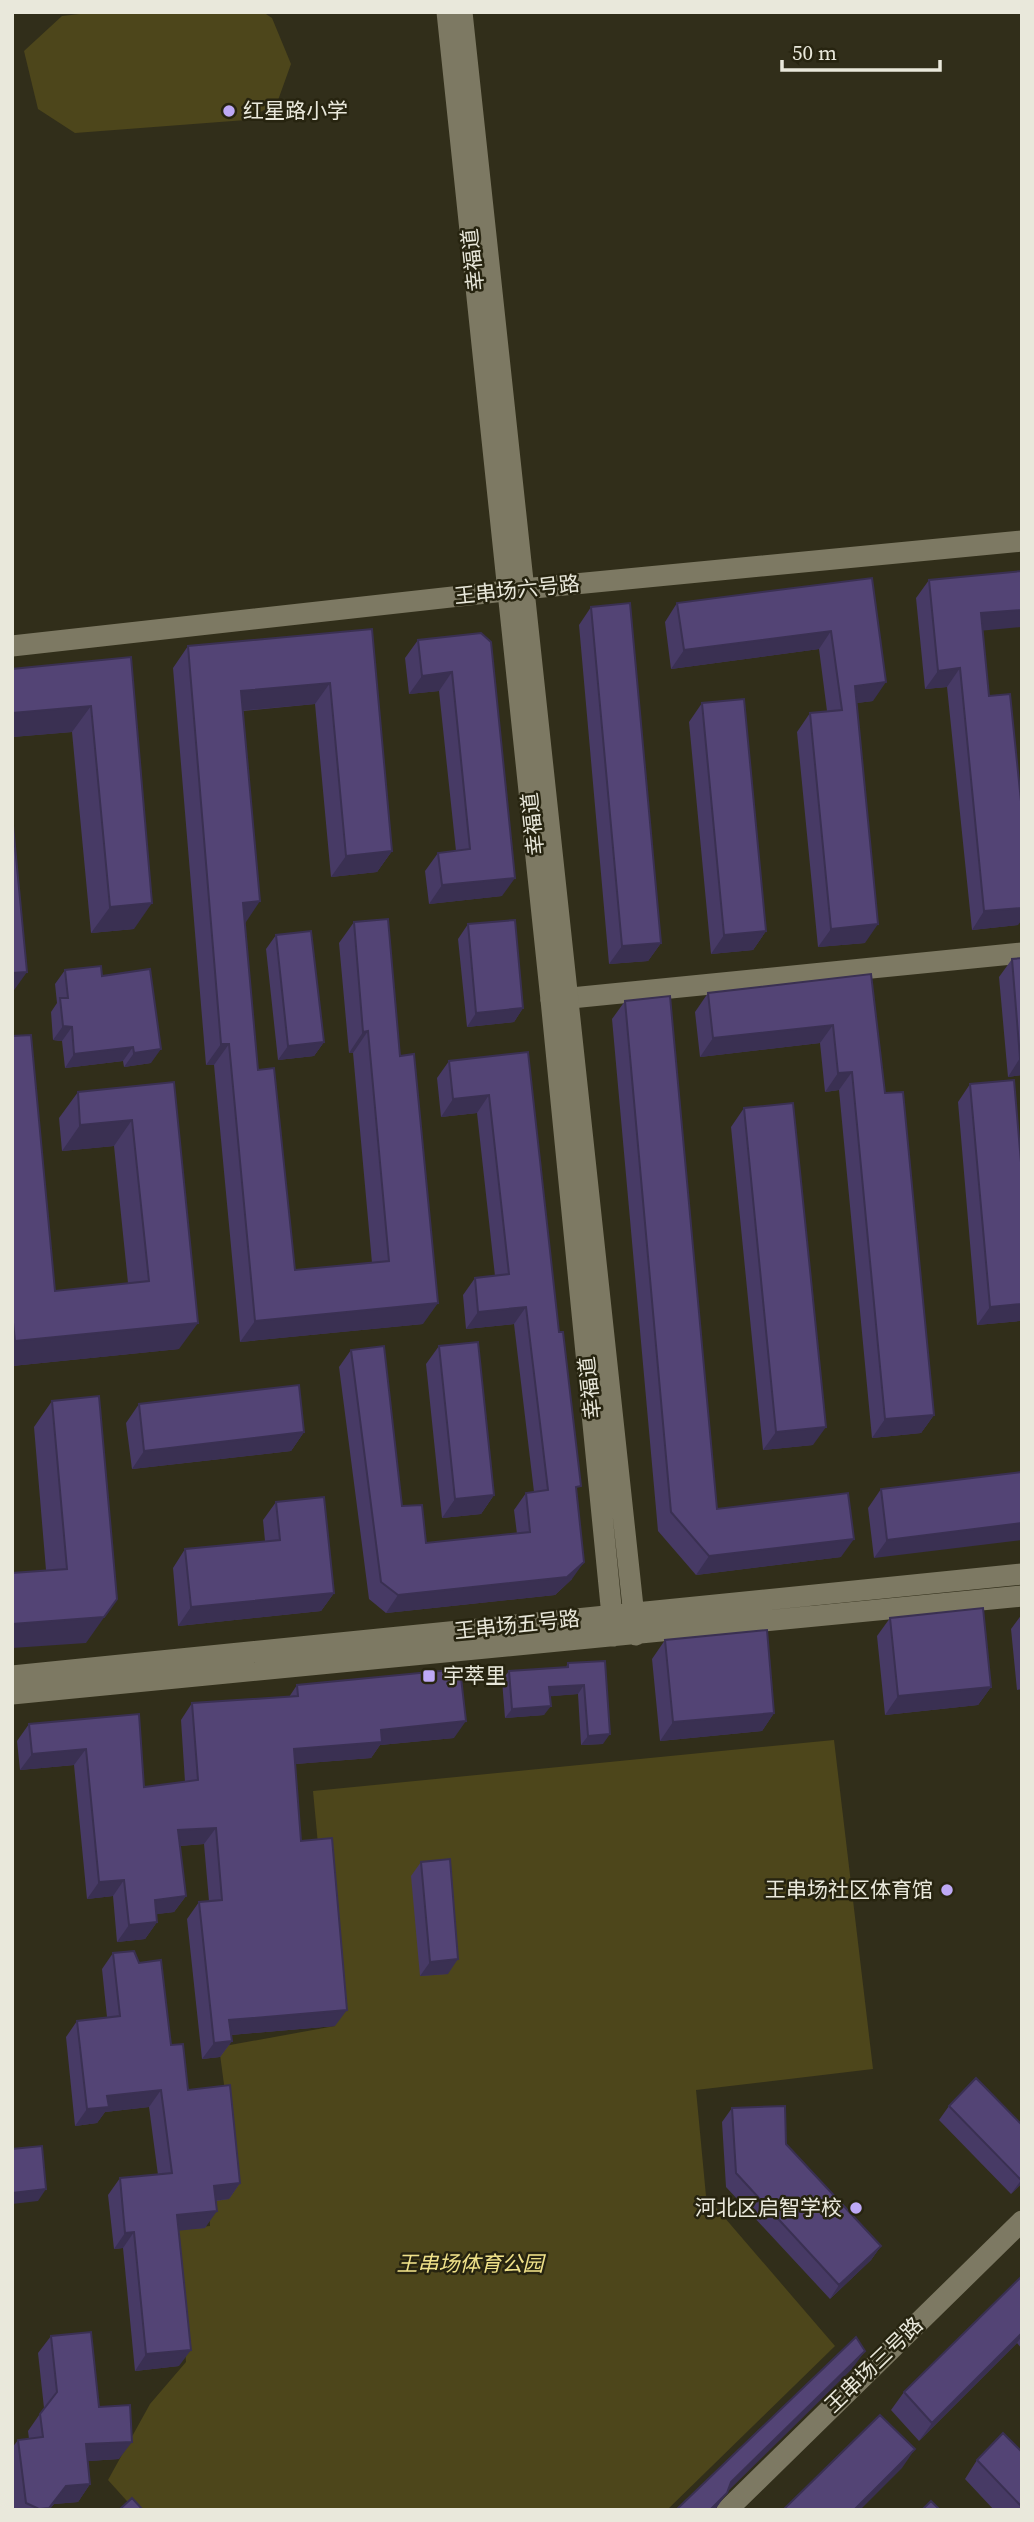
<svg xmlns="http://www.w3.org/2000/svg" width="1034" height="2522" font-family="'Source Serif 4','Noto Sans SC',serif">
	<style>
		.green { fill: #4d461b }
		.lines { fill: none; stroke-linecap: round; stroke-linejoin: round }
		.street { stroke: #7d7963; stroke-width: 21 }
		.secondary { stroke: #7d7963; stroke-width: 21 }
		.wall { fill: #473a65 }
		.shaded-wall { fill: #3a3052 }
		.building { fill: #534475; stroke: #3a3052; stroke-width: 2 }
		.poi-dot { fill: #bea9f5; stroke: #272410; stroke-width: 2.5 }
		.labels { text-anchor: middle; stroke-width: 5; stroke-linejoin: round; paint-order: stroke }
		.poi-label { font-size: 21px; fill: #e9e8db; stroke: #272410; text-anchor: start }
		.street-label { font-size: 21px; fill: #e9e8db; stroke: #272410 }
		.park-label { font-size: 21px; font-style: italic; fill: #f0e28a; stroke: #272410 }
	</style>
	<rect width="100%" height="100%" fill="#312e1a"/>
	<path class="green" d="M97 12H263L272 18 291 64 277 103 246 120 75 133 38 109 24 51 62 16Z
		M834 1740 873 2069 696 2090 706 2196 835 2346 667 2510H135L108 2480 150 2404 186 2362 178 2229 210 2226 209 2202 237 2182 219 2047 335 2026 313 1791Z"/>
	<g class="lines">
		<path class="street" d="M12 646 523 589 1022 541
			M551 1000 1022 953"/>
		<path class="secondary" d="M447 12 551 1000 614 1636
			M462 12 636 1635
			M12 1676 1022 1574
			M12 1694 1022 1596
			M727 2510 1022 2221"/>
	</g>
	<path class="wall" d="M872 578 873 701 856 703 865 943 818 947 797 732 810 713 827 711 819 649 671 669 665 622 677 603Z
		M929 580 982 631 989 696 1018 925 972 930 947 687 925 689 916 598Z
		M591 607 661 943 648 961 609 964 579 625Z
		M372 629 392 851 377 872 331 877 315 704 243 711 246 922 245 923 258 1070 295 1270 372 1263 353 1053H349L339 943 354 922 423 1324 240 1342 214 1065H206L173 668 188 646Z
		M481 633 502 896 429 904 425 871 438 853 456 851 439 691 409 694 405 658 418 640Z
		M131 657 134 929 91 933 72 732 12 737V669Z
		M702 703 766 931 753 950 711 954 689 722Z
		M468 924 523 1008 514 1022 467 1027 458 939Z
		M276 935 324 1042 314 1056 278 1060 266 949Z
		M1022 958V1075L1008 1077 999 977 1012 959Z
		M65 970 102 976 151 1063 124 1067 123 1061 65 1068 62 1041 53 1040 51 1012 57 1003 55 984Z
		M871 974 885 1093 934 1415 921 1433 872 1438 839 1090 825 1092 820 1043 700 1057 695 1012 708 993Z
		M625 1001 717 1509 841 1557 696 1575 658 1531 612 1019Z
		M12 1036 55 1291 128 1283 114 1146 62 1151 59 1118 78 1092 174 1082 179 1349 12 1366Z
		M528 1052 577 1493 572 1579 555 1595 386 1613 369 1599 339 1367 351 1350 402 1506 426 1543 517 1534 514 1510 526 1493 534 1492 514 1324 466 1329 463 1295 475 1278 495 1276 477 1113 441 1117 437 1078 449 1061Z
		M970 1084 1022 1174V1319L1020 1321 977 1325 958 1102Z
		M744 1108 813 1445 763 1450 731 1127Z
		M439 1346 494 1495 481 1514 442 1518 426 1364Z
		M52 1401 86 1643 46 1570 34 1427Z
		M139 1404 304 1432 291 1451 132 1469 126 1423Z
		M1022 1472 874 1558 868 1508 881 1489Z
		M276 1502 334 1593 321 1611 178 1626 173 1568 185 1549 265 1541 263 1520Z
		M1022 1614V1689L1017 1690 1011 1629Z
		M890 1618 991 1687 978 1705 885 1715 877 1636Z
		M665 1640 774 1713 762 1731 660 1741 652 1659Z
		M605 1661 603 1744 581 1745 578 1694 550 1696 544 1715 505 1718 502 1680 509 1671 566 1667 568 1663Z
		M297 1685 454 1738 380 1745 371 1758 295 1764 301 1841 335 2026 231 2035 232 2041 220 2057 202 2059 187 1919 199 1902 209 1901 204 1844 180 1846 186 1896 174 1912 156 1914 157 1922 145 1939 117 1942 113 1896 87 1899 74 1765 20 1770 17 1741 29 1724 139 1714 144 1787 185 1782 181 1720 192 1703 289 1697Z
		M421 1862 448 1974 420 1976 411 1876Z
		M113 1953 171 2045 188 2090 240 2183 229 2199 216 2201 205 2228 179 2230V2366L135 2371 123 2248 114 2249 108 2195 120 2178 158 2175 149 2107 105 2112 97 2123 75 2126 66 2037 77 2021 107 2017 102 1969Z
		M949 2106 1022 2125V2183L1011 2194 939 2120Z
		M732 2108 786 2144 881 2246 871 2260 830 2299 726 2187 722 2122Z
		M1022 2276V2349L1017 2343 919 2441 891 2410 904 2392Z
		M51 2336 99 2407 119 2459 88 2461 90 2484 78 2502 54 2504 49 2510H12V2448L18 2440 29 2439 28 2431 44 2408 38 2353Z
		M1022 2452V2510H994L965 2479 977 2460Z"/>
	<path class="shaded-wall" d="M1022 610V627L968 632 981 613Z
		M831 631 819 649 671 669 684 650Z
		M960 668 947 687 925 689 938 671Z
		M452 672 439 691 409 694 422 676Z
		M886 682 873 701 842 705 855 686Z
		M330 683 315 704 226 712 241 691Z
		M91 706 72 732 12 737V713Z
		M392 851 377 872 331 877 346 856Z
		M515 878 502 896 429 904 442 885Z
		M260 901 246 922 228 924 243 903Z
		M152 903 134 929 91 933 110 907Z
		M1022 908V920L1018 925 972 930 984 911Z
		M878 924 865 943 818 947 831 929Z
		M766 931 753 950 711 954 724 935Z
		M661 943 648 961 609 964 622 946Z
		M27 972 12 993V973Z
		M523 1008 514 1022 467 1027 476 1013Z
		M833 1025 820 1043 700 1057 713 1038Z
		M63 1026 72 1027 62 1041 53 1040Z
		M368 1031 353 1053H349L363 1032Z
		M324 1042 314 1056 278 1060 288 1046Z
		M221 1044H229L214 1065H206Z
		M133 1047 123 1061 65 1068 74 1054Z
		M161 1049 151 1063 124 1067 134 1053Z
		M1020 1058H1022V1075L1008 1077Z
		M852 1072 839 1090 825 1092 838 1073Z
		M489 1095 477 1113 441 1117 453 1099Z
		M132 1120 114 1146 62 1151 80 1125Z
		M438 1303 423 1324 240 1342 255 1321Z
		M1022 1304V1319L1020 1321 977 1325 990 1307Z
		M526 1307 514 1324 466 1329 478 1312Z
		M198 1323 179 1349 12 1366V1345L15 1341Z
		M934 1415 921 1433 872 1438 885 1419Z
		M826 1427 813 1445 763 1450 776 1432Z
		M304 1432 291 1451 132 1469 144 1451Z
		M494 1495 481 1514 442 1518 455 1499Z
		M1022 1523V1540L874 1558 887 1540Z
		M854 1539 841 1557 696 1575 709 1556Z
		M584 1562 572 1579 555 1595 386 1613 398 1595Z
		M334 1593 321 1611 178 1626 191 1607Z
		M117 1599 86 1643 12 1648V1624Z
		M584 1685 578 1694 543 1697 549 1687Z
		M991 1687 978 1705 885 1715 898 1696Z
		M551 1706 544 1715 505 1718 512 1709Z
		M774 1713 762 1731 660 1741 673 1722Z
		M466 1721 454 1738 380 1745 371 1758 283 1765 294 1749 381 1730Z
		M610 1734 603 1744 581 1745 588 1736Z
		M86 1749 74 1765 20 1770 32 1754Z
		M216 1828 204 1844 166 1847 178 1830Z
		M124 1880 113 1896 87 1899 99 1882Z
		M186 1896 174 1912 143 1916 155 1900Z
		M157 1922 145 1939 117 1942 129 1925Z
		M458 1959 448 1974 420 1976 430 1962Z
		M347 2010 335 2026 218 2036 229 2020Z
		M232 2041 220 2057 202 2059 214 2043Z
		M161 2090 149 2107 105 2112 97 2123 75 2126 87 2109 107 2096Z
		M1022 2179V2183L1011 2194Z
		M240 2183 229 2199 203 2202 214 2186Z
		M46 2189 38 2201 12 2204V2193Z
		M217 2211 205 2228 166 2232 177 2215Z
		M134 2232 123 2248 114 2249 125 2233Z
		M881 2246 871 2260 830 2299 839 2285Z
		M1022 2333V2336L1017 2343 919 2441 932 2423Z
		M191 2350 179 2366 135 2371 146 2354Z
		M865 2351 852 2369 718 2501 731 2482Z
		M132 2442 119 2459 74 2462 86 2444Z
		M915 2449 902 2468 860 2510H854Z
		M90 2484 78 2502 54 2504 49 2510H38L66 2486Z
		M727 2493 715 2510H710Z"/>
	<path class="building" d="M1022 571V610L981 613 989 696 1010 694 1022 811V908L984 911 960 668 938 671 929 580Z
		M872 578 886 682 855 686 878 924 831 929 810 713 842 710 831 631 684 650 677 603Z
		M630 603 661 943 622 946 591 607Z
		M372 629 392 851 346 856 330 683 241 691 260 901 243 903 258 1070 274 1068 295 1270 389 1261 368 1031 363 1032 354 922 388 919 400 1056 414 1054 438 1303 255 1321 229 1044H221L188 646Z
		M481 633 491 642 515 878 442 885 438 853 470 849 452 672 422 676 418 640Z
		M131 657 152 903 110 907 91 706 12 713V669Z
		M744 699 766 931 724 935 702 703Z
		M12 815 27 972 12 973Z
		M515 920 523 1008 476 1013 468 924Z
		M311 931 324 1042 288 1046 276 935Z
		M1022 958V1058H1020L1012 959Z
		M101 966 102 976 150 969 161 1049 134 1053 133 1047 74 1054 72 1027 63 1026 60 998H68L65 970Z
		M871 974 885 1093 903 1092 934 1415 885 1419 852 1072 838 1073 833 1025 713 1038 708 993Z
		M670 996 717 1509 848 1493 854 1539 709 1556 671 1512 625 1001Z
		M31 1035 55 1291 149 1281 132 1120 80 1125 78 1092 174 1082 198 1323 15 1341 12 1313V1036Z
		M528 1052 559 1332H563L581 1486 576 1487 584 1562 567 1577 398 1595 381 1582 351 1350 384 1346 402 1506 422 1505 426 1543 530 1532 526 1493 548 1490 526 1307 478 1312 475 1278 509 1274 489 1095 453 1099 449 1061Z
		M1014 1080 1022 1174V1304L990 1307 970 1084Z
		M793 1103 826 1427 776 1432 744 1108Z
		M478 1342 494 1495 455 1499 439 1346Z
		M299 1385 304 1432 144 1451 139 1404Z
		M99 1396 117 1599 104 1617 12 1624V1573L67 1569 52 1401Z
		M1022 1472V1523L887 1540 881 1489Z
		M324 1497 334 1593 191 1607 185 1549 280 1540 276 1502Z
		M983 1608 991 1687 898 1696 890 1618Z
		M767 1630 774 1713 673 1722 665 1640Z
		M605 1661 610 1734 588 1736 584 1685 549 1687 551 1706 512 1709 509 1671 568 1667V1663Z
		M460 1669 466 1721 381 1730 382 1742 294 1749 301 1841 332 1838 347 2010 229 2020 232 2041 214 2043 199 1902 222 1900 216 1828 178 1830 186 1896 155 1900 157 1922 129 1925 124 1880 99 1882 86 1749 32 1754 29 1724 139 1714 144 1787 198 1780 192 1703 298 1696 297 1685Z
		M450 1859 458 1959 430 1962 421 1862Z
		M134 1951 139 1963 161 1960 171 2045 183 2044 188 2090 230 2085 240 2183 214 2186 217 2211 177 2215 191 2350 146 2354 134 2232 125 2233 120 2178 172 2173 161 2090 107 2096 109 2107 87 2109 77 2021 120 2016 113 1953Z
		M976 2078 1022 2125 1021 2180 949 2106Z
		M785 2106 786 2144 881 2246 839 2285 736 2173 732 2108Z
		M42 2146 46 2189 12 2193V2149Z
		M1022 2276V2333L932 2423 904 2392Z
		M91 2332 99 2407 130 2405 132 2442 86 2444 90 2484 66 2486 49 2508 39 2509 26 2503 18 2440 43 2437 40 2414 57 2392 51 2336Z
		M856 2337 865 2351 731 2482 727 2493 710 2510H676Z
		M880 2415 915 2449 854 2510H783Z
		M1003 2433 1022 2452V2507L977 2460Z
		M132 2498 143 2510H119Z
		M931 2501 940 2510H922Z"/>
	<g class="poi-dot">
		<circle cx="229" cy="111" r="7"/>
		<rect x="422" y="1669" width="14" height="14" rx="3.5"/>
		<circle cx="947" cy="1890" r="7"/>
		<circle cx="856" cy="2208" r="7"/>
	</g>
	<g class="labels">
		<g class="poi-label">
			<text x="243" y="118">红星路小学</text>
			<text x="443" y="1683">宇萃里</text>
			<text x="933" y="1897" text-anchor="end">王串场社区体育馆</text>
			<text x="842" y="2215" text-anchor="end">河北区启智学校</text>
		</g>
		<g class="street-label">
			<text transform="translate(473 260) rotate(-96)" y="7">幸福道</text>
			<text transform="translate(517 590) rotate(-6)" y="7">王串场六号路</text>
			<text transform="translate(533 824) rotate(-96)" y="7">幸福道</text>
			<text transform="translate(590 1388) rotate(-96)" y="7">幸福道</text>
			<text transform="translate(517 1625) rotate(-6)" y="7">王串场五号路</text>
			<text transform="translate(874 2365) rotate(-44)" y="7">王串场三号路</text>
		</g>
		<g class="park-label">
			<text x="470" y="2271">王串场体育公园</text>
		</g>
	</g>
	<rect width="1034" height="2522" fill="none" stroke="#e9e8db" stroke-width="28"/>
	<path d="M782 60v10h158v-10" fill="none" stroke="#e9e8db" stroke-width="3.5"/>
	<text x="792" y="60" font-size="21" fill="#e9e8db" stroke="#272410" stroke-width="5" paint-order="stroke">50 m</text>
</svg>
